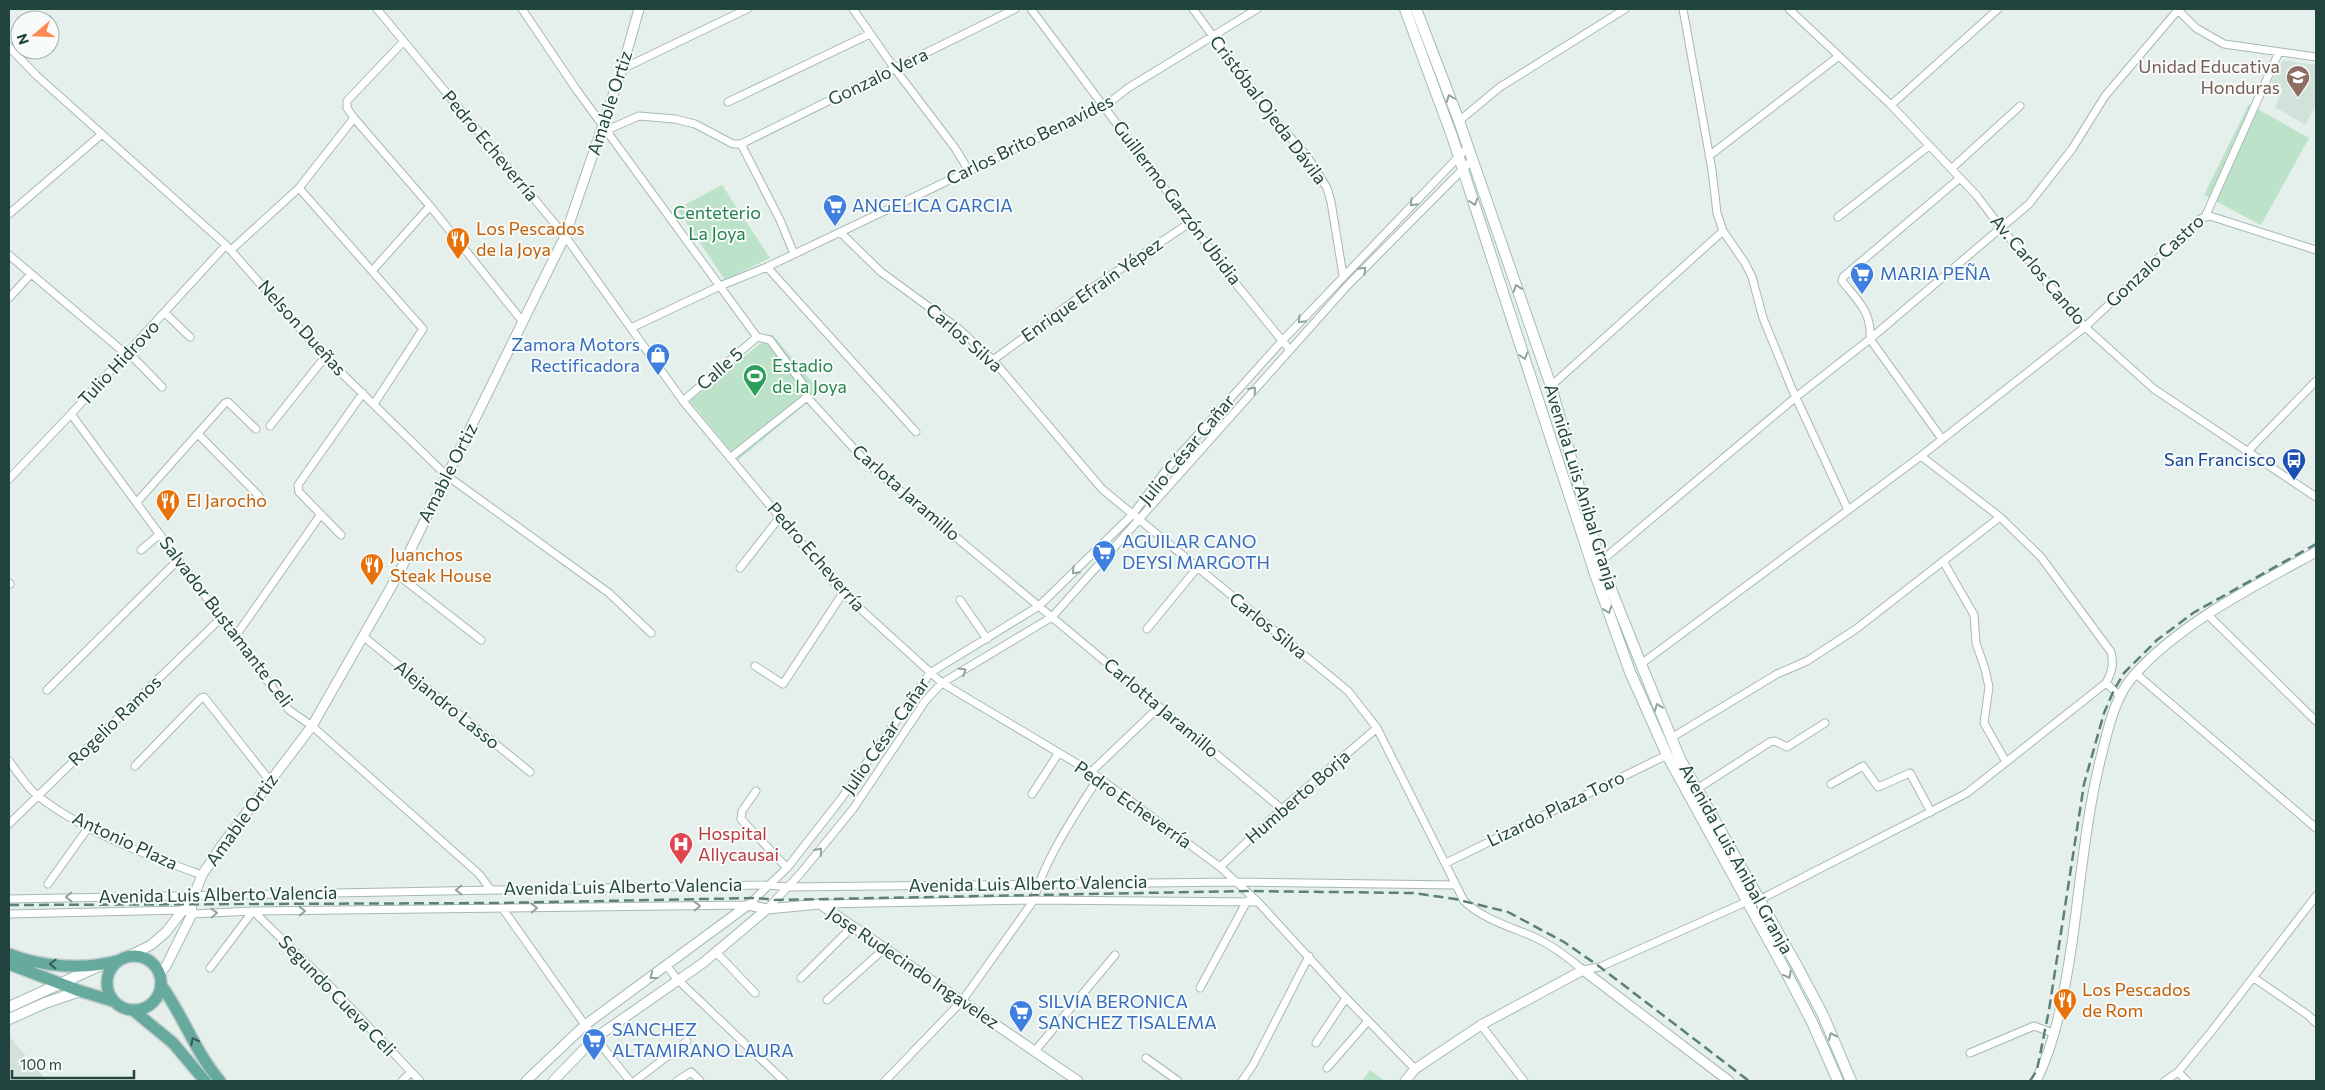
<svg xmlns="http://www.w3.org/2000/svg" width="2325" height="1090" font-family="Commissioner,sans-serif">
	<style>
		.built { fill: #d3e1db }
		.green { fill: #bce3c9 }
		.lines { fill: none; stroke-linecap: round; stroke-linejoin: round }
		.minor-casing { stroke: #a6b9b4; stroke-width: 9 }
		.tertiary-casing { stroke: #a6b9b4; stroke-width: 11 }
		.secondary-casing { stroke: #a2bdb6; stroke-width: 12 }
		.primary-casing { stroke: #c1cbc9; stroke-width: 14 }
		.minor { stroke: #fff; stroke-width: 7 }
		.tertiary { stroke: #fff; stroke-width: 9 }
		.secondary { stroke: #fff; stroke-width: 10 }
		.primary { stroke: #65aa9d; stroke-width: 11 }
		.rail { stroke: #5c8079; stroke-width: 2.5; stroke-dasharray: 10 5; stroke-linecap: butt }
		.oneway { stroke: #90a29e }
		.oneway2 { stroke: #325e56 }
		.labels { text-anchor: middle; stroke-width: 4; stroke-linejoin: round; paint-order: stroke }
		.education-label { font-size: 18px; fill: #785e54; stroke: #f7fbf9; text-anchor: end }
		.street-label { font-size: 18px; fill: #21453e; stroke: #f7fbf9 }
		.shop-label { font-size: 18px; fill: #366cbe; stroke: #f7fbf9; text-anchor: start }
		.park-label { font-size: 18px; fill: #268150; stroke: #f7fbf9 }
		.food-label { font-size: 18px; fill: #c56008; stroke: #f7fbf9; text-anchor: start }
		.leisure-label { font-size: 18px; fill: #27864d; stroke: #f7fbf9; text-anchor: start }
		.transit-label { font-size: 18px; fill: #164399; stroke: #f7fbf9; text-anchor: end }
		.health-label { font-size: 18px; fill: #be3a42; stroke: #f7fbf9; text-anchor: start }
	</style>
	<rect width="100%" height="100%" fill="#e5f0ec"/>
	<path class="built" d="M2283 60 2316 65V106L2305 125 2275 107 2283 89 2271 82Z
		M9 1036 47 1081H9Z"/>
	<path class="green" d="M2249 104 2309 138 2261 225 2204 195Z
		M722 185 770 258 725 280 677 209Z
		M772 334 820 392 738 460 690 401Z
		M1370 1070 1385 1081H1362Z"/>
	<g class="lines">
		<g class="minor-casing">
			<path id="minor" d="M377 9 565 236 683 401 843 593 942 683 1091 772 1220 867 1258 902 1346 998 1415 1069
				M522 9 576 89 757 337 770 340 805 387 807 397 867 463 1282 809
				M853 9 895 69 955 148 969 171
				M1031 9 1237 285 1289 349
				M1193 9 1272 117 1307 156 1327 188 1331 202 1343 275
				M1683 9 1712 170 1717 213 1723 231 1745 263 1752 277 1763 318 1792 389 1848 510
				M1789 9 1891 105 1977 196 2002 229 2085 327 2154 389 2316 497
				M2177 9 2196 28 2224 44 2316 57
				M9 47 36 75 226 245 325 357 446 475 609 593 651 633
				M622 69 747 9
				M728 102 870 34
				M1891 105 1998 9
				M354 118 430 206 523 322
				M1459 121 1500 87 1625 9
				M607 130 639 116 675 119 695 124 733 144H741L1015 9
				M741 144 780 220 794 254
				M1709 156 1839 56
				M1951 169 2020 106
				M299 188 372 271
				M9 214 102 134
				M1838 217 1929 146
				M2205 217 2210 216 2316 250
				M840 232 881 272 959 329 993 360 1102 489 1348 691 1377 728 1464 901C1483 919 1508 926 1532 936 1550 944 1569 958 1583 970L1600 967 1746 902
				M231 250 299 188 354 118 347 108V101L403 42
				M9 255 126 354
				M767 267 916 432
				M9 298 31 274
				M165 313 190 337
				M631 328 720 286 767 267 1105 106 1128 88 1257 9
				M128 352 162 387
				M993 360 1089 290 1191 222
				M1551 386 1723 231
				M683 401 757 337
				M374 404 423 329 372 271 430 206
				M71 414 289 710 312 726 479 874 491 890
				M270 426 325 357
				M198 434 259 496
				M1942 439 1870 339C1872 312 1858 301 1842 281L1843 277 1960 178
				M2248 451 2316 381
				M730 458 807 397
				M9 479 71 414 226 245
				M137 502 225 403 228 402 256 429
				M341 535 299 492 298 485 363 393
				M141 550 160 534
				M1943 561 1974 615 1976 643 1985 669 1989 687 1984 723 2006 762
				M1600 562 1796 397 1870 339 2029 204 2072 149 2105 96 2178 10
				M740 568 780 517
				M398 575 481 640
				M9 583 10 584
				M960 600 987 639
				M2208 615 2316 721
				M1147 629 1197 568
				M235 637 321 514
				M364 637 530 772
				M1641 664 1921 456 2085 327 2200 219 2205 217 2279 52
				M755 666 783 684 843 593
				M2135 673 2316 828
				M2106 683 2119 695
				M47 690 179 559
				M1671 738 1777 674 1807 661 1856 629 2000 517
				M9 761C18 772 27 788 39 797 87 833 146 855 202 875
				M135 766 201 698 204 697 270 781
				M1091 772 1159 707
				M1831 784 1863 766 1878 787 1910 773 1931 812
				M1697 789 1770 742 1775 741 1787 747 1825 723
				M756 791 742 811 741 819 787 868
				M1032 794 1058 754
				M9 824 221 618
				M1446 863 1667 755
				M1220 867 1282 809 1377 728
				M48 884 88 828
				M9 899 769 885 787 887 1237 882 1456 885
				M1759 900 1967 793 2106 683C2112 672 2114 664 2111 652L2041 557 2000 517 1921 456
				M821 904 1034 900 1258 902
				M503 909 585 1025 630 1081
				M767 909 800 874 853 809 926 700 942 683 1052 617 1348 285 1472 160
				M253 911 329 985 420 1081
				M9 914 183 910 192 914 253 911 748 905 787 868 841 799 930 673 1039 606 1133 514 1166 470 1282 341 1468 147
				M716 952 755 993
				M666 965 677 979 784 1081
				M210 968 253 911
				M801 978 853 926
				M2254 978 2308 1015 2316 1023
				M1200 988 1247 901
				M827 1000 884 949
				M1481 1025 1524 1081
				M1316 1043 1346 998
				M1034 1052 1115 955
				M1970 1053 2034 1026 2053 1033
				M1146 1058 1178 1081
				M1327 1068 1368 1021
				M2178 1072 2187 1081
				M402 1081 411 1072
				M635 1081 687 1041
				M677 1081 691 1072 700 1081
				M885 1081 962 1001 1034 900C1043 862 1077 811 1099 777
				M1242 1081 1253 1065 1309 956
				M2165 1081 2178 1072 2211 1032 2316 896"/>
		</g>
		<g class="tertiary-casing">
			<path id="tertiary" d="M129 956 151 945 166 932 183 910 191 903 202 875 222 845 312 726 398 575 565 236 622 69 639 9
				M159 974 166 966 192 914 191 903
				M526 1081 585 1025 748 905 767 909 820 904 1078 1081
				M553 1081 595 1038 703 963 767 909
				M1405 1081 1415 1069 1481 1025 1583 970 1729 1081
				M2036 1081C2057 1039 2065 989 2072 943 2081 879 2086 815 2102 753 2109 725 2115 696 2135 674 2182 622 2256 585 2316 552"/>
		</g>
		<g class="secondary-casing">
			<path id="secondary" d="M1405 9 1452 136 1595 574 1630 672 1667 755 1786 972 1812 1022 1838 1081
				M1416 9 1459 121 1551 386 1600 562 1641 664 1680 759 1797 966 1823 1015 1851 1081
				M9 1007 99 966
				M9 1019 45 1003 80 991"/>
		</g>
		<g class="primary-casing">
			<path id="primary" d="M9 954C42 967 83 970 117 961
				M107 983a27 27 0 1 1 54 0a27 27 0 1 1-54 0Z
				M9 964 80 991 113 1001
				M161 985C183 1015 195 1052 220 1081
				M133 1010 173 1043 205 1081"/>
		</g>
		<use href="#minor" class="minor"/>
		<use href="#tertiary" class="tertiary"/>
		<use href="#secondary" class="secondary"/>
		<use href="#primary" class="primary"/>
		<path class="rail" d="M9 905 498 903 757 898 775 900 1246 891 1413 893 1455 899 1508 912 1564 942 1600 967 1749 1081
			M2030 1081 2037 1070 2049 1010 2084 784 2104 713 2114 690 2124 673 2157 640 2193 613 2316 544"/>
	</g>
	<defs><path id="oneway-chevron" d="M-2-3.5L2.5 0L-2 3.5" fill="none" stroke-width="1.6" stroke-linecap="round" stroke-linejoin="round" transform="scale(1.25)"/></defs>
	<g class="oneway">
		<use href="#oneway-chevron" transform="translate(1450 98) rotate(-111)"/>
		<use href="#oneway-chevron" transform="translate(1474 202) rotate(72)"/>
		<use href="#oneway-chevron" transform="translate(1413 203) rotate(134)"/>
		<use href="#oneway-chevron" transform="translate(1363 270) rotate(-45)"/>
		<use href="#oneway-chevron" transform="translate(1517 288) rotate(-109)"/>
		<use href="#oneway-chevron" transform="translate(1301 320) rotate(133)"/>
		<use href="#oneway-chevron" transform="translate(1524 356) rotate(72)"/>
		<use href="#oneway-chevron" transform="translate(1253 390) rotate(-49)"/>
		<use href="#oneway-chevron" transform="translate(1075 571) rotate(135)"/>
		<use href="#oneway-chevron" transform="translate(1608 610) rotate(71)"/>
		<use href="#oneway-chevron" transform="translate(963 671) rotate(-31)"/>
		<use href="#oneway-chevron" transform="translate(1658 707) rotate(-112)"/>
		<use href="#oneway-chevron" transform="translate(819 851) rotate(-51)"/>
		<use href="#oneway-chevron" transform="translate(459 890) rotate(179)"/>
		<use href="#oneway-chevron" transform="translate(69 897) rotate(179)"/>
		<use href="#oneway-chevron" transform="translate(697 906) rotate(-1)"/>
		<use href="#oneway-chevron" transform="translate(534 908) rotate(-1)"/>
		<use href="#oneway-chevron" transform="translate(302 911) rotate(-1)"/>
		<use href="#oneway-chevron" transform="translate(214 913) rotate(-3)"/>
		<use href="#oneway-chevron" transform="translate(1788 975) rotate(62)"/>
		<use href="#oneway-chevron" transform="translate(653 976) rotate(142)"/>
		<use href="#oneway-chevron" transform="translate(1832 1036) rotate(-114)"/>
	</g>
	<g class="oneway2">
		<use href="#oneway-chevron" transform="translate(53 964) rotate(-178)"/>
		<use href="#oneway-chevron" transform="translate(194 1041) rotate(-117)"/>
	</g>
	<defs>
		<g id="school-pin" transform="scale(1.25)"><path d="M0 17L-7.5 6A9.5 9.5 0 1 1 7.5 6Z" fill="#8d6e63" stroke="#f7fbf9"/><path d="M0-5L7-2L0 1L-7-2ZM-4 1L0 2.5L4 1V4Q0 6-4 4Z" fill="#fff"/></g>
		<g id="supermarket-pin" transform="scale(1.25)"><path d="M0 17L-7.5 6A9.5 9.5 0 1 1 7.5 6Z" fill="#3f7fe0" stroke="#f7fbf9"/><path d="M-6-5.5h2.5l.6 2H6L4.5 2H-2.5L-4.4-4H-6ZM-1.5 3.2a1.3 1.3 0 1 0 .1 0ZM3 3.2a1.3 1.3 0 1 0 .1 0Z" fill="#fff"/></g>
		<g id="restaurant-pin" transform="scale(1.25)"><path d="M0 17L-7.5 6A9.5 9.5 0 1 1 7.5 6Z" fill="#e8710a" stroke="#f7fbf9"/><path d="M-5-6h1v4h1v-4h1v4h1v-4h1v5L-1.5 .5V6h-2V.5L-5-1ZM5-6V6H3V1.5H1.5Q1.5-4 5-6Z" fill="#fff"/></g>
		<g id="shop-pin" transform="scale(1.25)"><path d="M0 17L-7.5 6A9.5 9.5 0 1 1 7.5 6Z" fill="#3f7fe0" stroke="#f7fbf9"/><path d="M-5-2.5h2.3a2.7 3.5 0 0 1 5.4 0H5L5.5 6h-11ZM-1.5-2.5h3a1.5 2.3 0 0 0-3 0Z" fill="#fff"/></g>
		<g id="stadium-pin" transform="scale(1.25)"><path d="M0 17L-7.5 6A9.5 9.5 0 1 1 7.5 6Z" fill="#2e9e5b" stroke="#f7fbf9"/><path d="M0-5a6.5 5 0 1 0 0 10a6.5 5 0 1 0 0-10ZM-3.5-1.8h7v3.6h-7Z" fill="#fff"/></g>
		<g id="bus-pin" transform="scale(1.25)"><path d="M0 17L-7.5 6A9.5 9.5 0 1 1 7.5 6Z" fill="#1a4fb4" stroke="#f7fbf9"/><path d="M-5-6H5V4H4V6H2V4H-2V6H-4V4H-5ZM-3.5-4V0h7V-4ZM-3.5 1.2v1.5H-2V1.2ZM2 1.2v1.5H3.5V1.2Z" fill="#fff"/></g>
		<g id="hospital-pin" transform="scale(1.25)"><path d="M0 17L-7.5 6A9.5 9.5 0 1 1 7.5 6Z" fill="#e0444e" stroke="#f7fbf9"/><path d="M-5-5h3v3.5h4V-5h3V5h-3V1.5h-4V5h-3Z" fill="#fff"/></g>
	</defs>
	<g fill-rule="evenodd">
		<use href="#school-pin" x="2298" y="77"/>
		<use href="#supermarket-pin" x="835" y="206"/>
		<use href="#restaurant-pin" x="458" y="239"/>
		<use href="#supermarket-pin" x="1862" y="274"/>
		<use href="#shop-pin" x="658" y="355"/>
		<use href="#stadium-pin" x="755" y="376"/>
		<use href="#bus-pin" x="2294" y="460"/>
		<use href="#restaurant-pin" x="168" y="501"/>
		<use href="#supermarket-pin" x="1104" y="552"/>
		<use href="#restaurant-pin" x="372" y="565"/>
		<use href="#hospital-pin" x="681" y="844"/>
		<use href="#restaurant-pin" x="2065" y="1000"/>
		<use href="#supermarket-pin" x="1021" y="1012"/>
		<use href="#supermarket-pin" x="594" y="1040"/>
	</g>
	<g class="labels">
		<g class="education-label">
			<text x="2280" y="73">Unidad Educativa<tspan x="2280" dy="21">Honduras</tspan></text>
		</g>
		<g class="street-label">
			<text transform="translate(878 77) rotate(-26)" y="6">Gonzalo Vera</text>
			<text transform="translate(610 103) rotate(-72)" y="6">Amable Ortiz</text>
			<text transform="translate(1268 110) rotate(53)" y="6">Cristóbal Ojeda Dávila</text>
			<text transform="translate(1030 140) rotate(-26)" y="6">Carlos Brito Benavides</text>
			<text transform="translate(490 146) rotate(50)" y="6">Pedro Echeverría</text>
			<text transform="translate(1177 203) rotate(53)" y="6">Guillermo Garzón Ubidia</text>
			<text transform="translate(2155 261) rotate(-43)" y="6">Gonzalo Castro</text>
			<text transform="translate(2038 270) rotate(50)" y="6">Av. Carlos Cando</text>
			<text transform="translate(1092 290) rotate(-35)" y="6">Enrique Efraín Yépez</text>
			<text transform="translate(302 328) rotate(48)" y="6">Nelson Dueñas</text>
			<text transform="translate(964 338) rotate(41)" y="6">Carlos Silva</text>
			<text transform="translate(119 363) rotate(-47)" y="6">Tulio Hidrovo</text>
			<text transform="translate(720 369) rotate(-41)" y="6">Calle 5</text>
			<text transform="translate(1187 450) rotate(-50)" y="6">Julio César Cañar</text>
			<text transform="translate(448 473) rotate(-63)" y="6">Amable Ortiz</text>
			<text transform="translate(1581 487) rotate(73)" y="6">Avenida Luis Anibal Granja</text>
			<text transform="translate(906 493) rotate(41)" y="6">Carlota Jaramillo</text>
			<text transform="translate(816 557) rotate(49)" y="6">Pedro Echeverría</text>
			<text transform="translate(226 622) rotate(53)" y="6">Salvador Bustamante Celi</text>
			<text transform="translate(1268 626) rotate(39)" y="6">Carlos Silva</text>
			<text transform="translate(447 705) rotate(39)" y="6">Alejandro Lasso</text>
			<text transform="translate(1161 708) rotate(40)" y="6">Carlotta Jaramillo</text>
			<text transform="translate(115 721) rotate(-44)" y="6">Rogelio Ramos</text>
			<text transform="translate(886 736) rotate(-55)" y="6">Julio César Cañar</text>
			<text transform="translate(1298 797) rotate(-41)" y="6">Humberto Borja</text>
			<text transform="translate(1133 805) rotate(35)" y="6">Pedro Echeverría</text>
			<text transform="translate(1556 809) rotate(-26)" y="6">Lizardo Plaza Toro</text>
			<text transform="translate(242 820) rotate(-54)" y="6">Amable Ortiz</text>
			<text transform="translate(125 841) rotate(25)" y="6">Antonio Plaza</text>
			<text transform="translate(1736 859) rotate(61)" y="6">Avenida Luis Anibal Granja</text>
			<text transform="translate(1028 884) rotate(-1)" y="6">Avenida Luis Alberto Valencia</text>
			<text transform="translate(623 887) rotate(-1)" y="6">Avenida Luis Alberto Valencia</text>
			<text transform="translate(218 895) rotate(-1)" y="6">Avenida Luis Alberto Valencia</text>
			<text transform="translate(913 968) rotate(34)" y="6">Jose Rudecindo Ingavelez</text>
			<text transform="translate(337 996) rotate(46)" y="6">Segundo Cueva Celi</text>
		</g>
		<g class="shop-label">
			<text x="852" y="212">ANGELICA GARCIA</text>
			<text x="1880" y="280">MARIA PEÑA</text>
			<text x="640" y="351" text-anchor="end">Zamora Motors<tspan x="640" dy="21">Rectificadora</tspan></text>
			<text x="1122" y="548">AGUILAR CANO<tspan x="1122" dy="21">DEYSI MARGOTH</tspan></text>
			<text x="1038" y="1008">SILVIA BERONICA<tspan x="1038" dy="21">SANCHEZ TISALEMA</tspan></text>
			<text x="612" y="1036">SANCHEZ<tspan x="612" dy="21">ALTAMIRANO LAURA</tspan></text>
		</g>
		<g class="park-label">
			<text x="717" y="219">Centeterio<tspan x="717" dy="21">La Joya</tspan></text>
		</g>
		<g class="food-label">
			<text x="476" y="235">Los Pescados<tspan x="476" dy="21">de la Joya</tspan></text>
			<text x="186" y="507">El Jarocho</text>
			<text x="390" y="561">Juanchos<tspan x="390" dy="21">Steak House</tspan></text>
			<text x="2082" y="996">Los Pescados<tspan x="2082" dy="21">de Rom</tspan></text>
		</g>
		<g class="leisure-label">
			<text x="772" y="372">Estadio<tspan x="772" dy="21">de la Joya</tspan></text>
		</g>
		<g class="transit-label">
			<text x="2276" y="466">San Francisco</text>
		</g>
		<g class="health-label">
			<text x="698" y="840">Hospital<tspan x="698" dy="21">Allycausai</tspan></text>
		</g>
	</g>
	<rect width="2325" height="1090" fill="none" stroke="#21453e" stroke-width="20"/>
	<g transform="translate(35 35) rotate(251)"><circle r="24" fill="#f7fbf9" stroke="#a1b2ae"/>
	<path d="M0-4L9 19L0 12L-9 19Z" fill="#ff8b54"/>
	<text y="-8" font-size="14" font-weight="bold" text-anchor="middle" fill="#21453e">N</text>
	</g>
	<path d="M12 1070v8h122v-8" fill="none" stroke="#21453e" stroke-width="2.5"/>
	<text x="20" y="1070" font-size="15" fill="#21453e" stroke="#f7fbf9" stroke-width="4" paint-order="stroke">100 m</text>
</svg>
